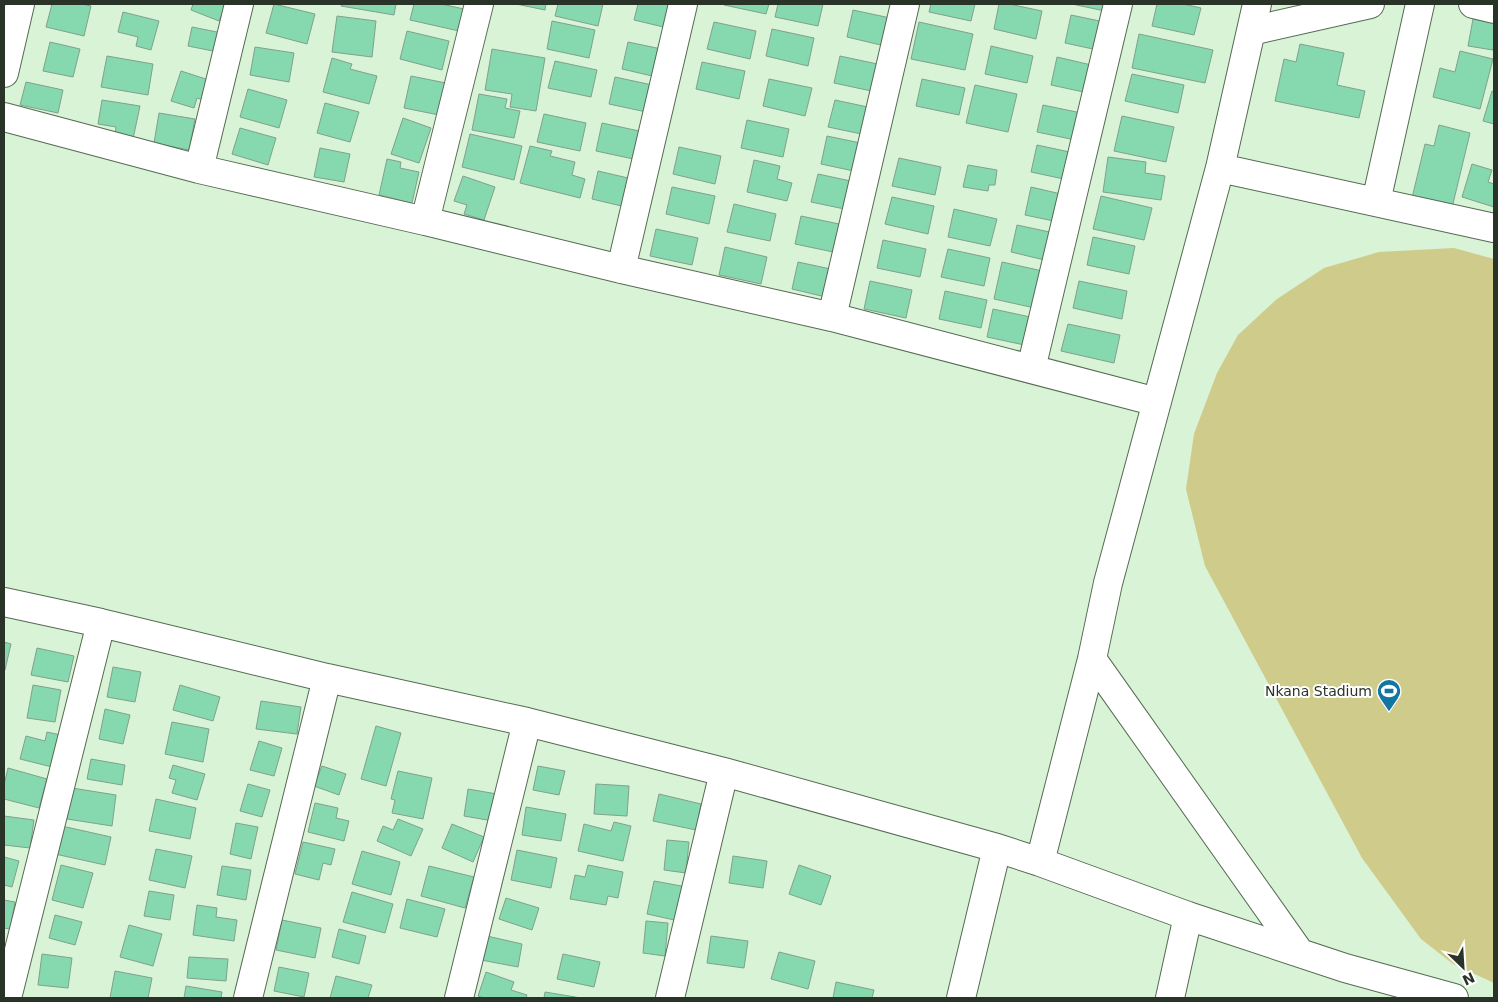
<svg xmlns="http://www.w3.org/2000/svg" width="1498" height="1002" font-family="'DejaVu Sans',sans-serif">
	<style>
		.green { fill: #cfcb8a }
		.building { fill: #86d8ae; stroke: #7fa18e }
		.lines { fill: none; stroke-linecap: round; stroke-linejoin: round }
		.minor-casing { stroke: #556b52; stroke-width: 30 }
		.minor { stroke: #fff; stroke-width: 28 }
		.labels { text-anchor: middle; stroke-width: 4; stroke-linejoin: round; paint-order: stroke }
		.poi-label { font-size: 14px; fill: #293328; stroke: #fff; text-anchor: end }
	</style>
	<rect width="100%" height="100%" fill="#d9f3d6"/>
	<path class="green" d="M1454 248 1494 259V983L1453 964 1421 939 1362 858 1205 566 1186 489 1194 434 1217 373 1238 335 1277 299 1324 268 1379 252Z"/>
	<path class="building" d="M52 4H82L91 6 84 36 46 27Z
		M193 4H226L219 21 191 10Z
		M274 4 315 14 307 44 266 33Z
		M342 4H396L394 15 341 6Z
		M414 4H441L464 9 459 31 410 20Z
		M516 4H546L545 10Z
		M558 4H603L598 26 555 16Z
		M638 4H682L676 30 634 20Z
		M724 4H769L766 14 724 5Z
		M778 4H823L818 26 775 17Z
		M931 4H975L971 21 929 12Z
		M999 4H1009L1042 11 1036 39 994 29Z
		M1072 4H1116L1114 13Z
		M1157 4H1183L1201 8 1194 35 1152 26Z
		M853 10 895 19 889 47 847 37Z
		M123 12 159 21 151 50 136 46 138 37 118 32Z
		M1071 15 1114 24 1107 52 1065 43Z
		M337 16 376 21 372 57 332 52Z
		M1473 19 1494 23V44L1493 50 1468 46Z
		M552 21 595 30 589 58 547 49Z
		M714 22 756 31 750 59 707 49Z
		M919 22 973 34 965 70 911 59Z
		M192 27 222 33 218 52 188 46Z
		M772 29 814 38 808 66 766 56Z
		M407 31 449 41 442 70 400 59Z
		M1139 34 1213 50 1205 83 1132 68Z
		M50 42 80 49 73 77 43 71Z
		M628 42 671 51 665 79 622 69Z
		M1300 44 1344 53 1337 85 1365 91 1359 118 1275 101 1284 59 1296 62Z
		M991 46 1033 56 1027 83 985 74Z
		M255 47 294 53 289 82 250 75Z
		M492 49 545 58 536 111 510 107 512 94 485 90Z
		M1460 51 1493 59 1480 109 1433 97 1440 68 1455 72Z
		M107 56 153 64 148 95 101 87Z
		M840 56 882 65 876 92 834 83Z
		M1057 57 1100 67 1093 94 1051 85Z
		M332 58 352 64 350 69 377 76 369 104 323 92Z
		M555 61 597 70 591 97 548 88Z
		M702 62 745 71 739 99 696 89Z
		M181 71 212 81 206 101 197 98 194 108 171 101Z
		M1132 74 1184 85 1178 113 1125 101Z
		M411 76 446 83 439 115 404 108Z
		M615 77 657 86 651 113 609 104Z
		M769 79 812 88 805 116 763 106Z
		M922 79 965 88 959 115 916 106Z
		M26 82 63 90 58 113 20 105Z
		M975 85 1017 94 1008 132 966 123Z
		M248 89 287 100 279 128 240 117Z
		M1492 91 1494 92V124L1483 121Z
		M479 94 507 99 505 108 520 111 514 138 472 130Z
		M102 100 140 106 133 139 115 136 116 127 98 124Z
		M835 100 877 109 871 136 828 127Z
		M325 103 359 112 350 142 317 133Z
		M1043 105 1086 114 1080 141 1037 132Z
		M159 113 195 119 189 150 154 143Z
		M544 114 586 123 580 151 537 142Z
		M1122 116 1174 127 1166 162 1114 151Z
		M403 118 431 128 419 163 391 154Z
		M747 120 789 129 783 157 741 148Z
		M602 123 644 132 638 160 596 151Z
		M1439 125 1470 133 1451 212 1411 202 1425 144 1434 146Z
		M240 128 276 138 268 165 232 154Z
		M470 134 522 146 514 180 462 167Z
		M827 136 870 145 863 173 821 164Z
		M1037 145 1079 154 1073 181 1031 172Z
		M530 146 552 151 550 156 575 162 572 175 585 179 580 198 520 183Z
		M679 147 721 156 715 184 673 174Z
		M320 148 350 154 344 182 314 177Z
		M1108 157 1146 162 1145 173 1165 176 1161 200 1103 192Z
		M899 158 941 167 935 195 892 186Z
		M387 159 401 162 400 168 419 172 412 203 379 195Z
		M754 160 780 166 777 179 792 183 787 201 747 192Z
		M1472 164 1492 170 1488 182 1494 184V207L1462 197Z
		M968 165 997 170 995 185H989L988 191 963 187Z
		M598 171 641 181 634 209 592 199Z
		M818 174 860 183 854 211 811 202Z
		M463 176 495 187 484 220 464 214 467 205 454 201Z
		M672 187 715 196 709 224 666 214Z
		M1031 187 1074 197 1068 224 1025 215Z
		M1101 196 1152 208 1144 240 1093 229Z
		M892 197 934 206 928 234 885 224Z
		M734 204 776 214 770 241 727 232Z
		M954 209 997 219 990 246 948 237Z
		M801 216 844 225 838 253 795 244Z
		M1017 225 1059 234 1053 262 1011 252Z
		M656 229 698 238 692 265 650 256Z
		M1093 237 1135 246 1129 274 1087 265Z
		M883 240 926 249 920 277 877 268Z
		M725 247 767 257 761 284 719 275Z
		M948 249 990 258 984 286 941 277Z
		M798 262 840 271 834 299 792 289Z
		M1002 262 1056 274 1048 311 994 299Z
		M870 281 912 290 906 318 864 309Z
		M1079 281 1127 291 1122 319 1073 308Z
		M945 291 987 300 981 328 939 319Z
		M993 309 1035 318 1029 346 987 337Z
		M1068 324 1120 335 1114 363 1061 351Z
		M4 642 11 644 5 670H4Z
		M37 648 74 656 68 682 31 675Z
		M113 667 141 672 135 702 107 697Z
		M33 685 61 690 55 722 27 718Z
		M180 685 220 697 213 721 173 710Z
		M261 701 301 707 297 734 256 729Z
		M105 709 130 715 123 744 99 739Z
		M172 722 209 729 203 762 165 754Z
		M376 726 401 733 386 786 361 779Z
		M47 732 65 736 56 768 20 759 26 736 45 741Z
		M259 741 282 748 274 776 250 770Z
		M91 759 125 765 122 785 87 779Z
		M173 765 205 774 197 800 172 793 176 780 169 778Z
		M322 766 346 774 339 795 314 786Z
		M538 766 565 771 559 795 533 790Z
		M8 768 47 779 39 808 4 799V785Z
		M398 771 432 778 423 819 392 813 395 800 391 799Z
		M248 784 270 790 262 817 240 811Z
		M596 784 629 786 627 816 594 814Z
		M72 788 116 795 112 826 67 819Z
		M468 789 497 794 493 821 464 816Z
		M659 794 701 804 696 830 653 821Z
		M156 799 196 808 190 839 149 831Z
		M315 803 338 808 336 818 349 821 344 841 308 832Z
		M526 807 566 814 561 841 522 835Z
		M4 816 34 820 30 848 4 845Z
		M398 819 423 829 411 856 377 841 383 826 393 830Z
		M614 822 631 826 623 861 578 851 584 824 611 831Z
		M236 823 258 827 251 859 230 854Z
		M452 824 484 837 473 862 442 848Z
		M62 826 111 837 105 865 55 854Z
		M667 840 689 842 686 873 664 870Z
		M303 842 335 849 331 865 323 863 319 880 295 874Z
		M156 849 192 856 185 888 149 880Z
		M517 850 557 858 551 888 511 880Z
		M362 851 400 862 391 895 352 884Z
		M733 856 767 861 763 888 729 883Z
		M4 857 19 861 12 887 4 885Z
		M61 865 93 873 83 908 52 900Z
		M588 865 623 872 618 898 608 896 606 905 570 899 575 875 585 877Z
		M799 865 831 876 821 905 789 894Z
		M222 866 251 870 246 900 217 895Z
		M429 866 474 877 465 908 421 896Z
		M654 881 687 887 679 921 647 914Z
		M149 891 174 895 170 920 144 916Z
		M352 892 393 904 385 933 343 922Z
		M506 898 539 908 532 930 499 919Z
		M407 899 445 909 437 937 400 928Z
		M4 900 15 902 10 929 4 928Z
		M197 905 217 908 216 917 237 920 234 941 193 935Z
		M55 915 82 922 75 945 49 938Z
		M282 920 321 928 315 958 276 950Z
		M646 921 668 923 665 956 643 953Z
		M129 925 162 934 153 966 120 957Z
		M339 929 366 936 359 964 332 957Z
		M487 936 522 944 518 967 481 960Z
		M711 936 748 941 744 968 707 963Z
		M779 952 815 961 808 989 771 979Z
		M42 954 72 958 68 988 38 985Z
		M563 954 600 962 594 987 557 979Z
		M189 957 228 959 226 981 187 978Z
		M279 967 309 973 304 997 274 991Z
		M115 971 152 978 148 998H110Z
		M486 972 514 982 511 990 527 995 526 998H484L478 996Z
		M336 976 372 985 368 998H330Z
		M836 982 874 990 872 998H833Z
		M186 986 222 992 221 998H184Z
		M545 992 581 998H544Z"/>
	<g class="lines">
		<g class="minor-casing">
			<path id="minor" d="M479 4 425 221 621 269 832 317 1157 402
				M1473 4 1494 9
				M1251 31 1370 4
				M4 73 20 4
				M4 117 199 169 425 221
				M1220 168 1494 228
				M199 169 239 4
				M1376 202 1420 4
				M621 269 683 4
				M832 317 905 4
				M1031 369 1118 4
				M4 602 101 623 327 678 527 722 724 772 997 848 1040 862 1188 916 1345 968 1454 998
				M1092 659 1300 953
				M1040 862 1092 659 1108 583 1220 168 1257 4
				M7 998 101 623
				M248 998 327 678
				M459 998 527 722
				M670 998 724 772
				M961 998 997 848
				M1170 998 1188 916"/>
		</g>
		<use href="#minor" class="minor"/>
	</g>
	<defs>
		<g id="stadium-pin" transform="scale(1.25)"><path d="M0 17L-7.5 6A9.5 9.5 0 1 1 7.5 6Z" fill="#1275a2" stroke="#fff"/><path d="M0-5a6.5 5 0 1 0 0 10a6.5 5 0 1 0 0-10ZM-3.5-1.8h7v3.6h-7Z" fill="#fff"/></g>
	</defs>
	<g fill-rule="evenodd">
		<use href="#stadium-pin" x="1389" y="691"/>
	</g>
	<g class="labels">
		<g class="poi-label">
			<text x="1372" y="696">Nkana Stadium</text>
		</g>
	</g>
	<rect width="1498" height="1002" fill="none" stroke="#293328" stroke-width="10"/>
	<g transform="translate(1463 967) rotate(155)" stroke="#ffffff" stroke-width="4" paint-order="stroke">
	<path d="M0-4L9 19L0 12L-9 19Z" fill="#293328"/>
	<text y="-8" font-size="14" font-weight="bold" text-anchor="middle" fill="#293328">N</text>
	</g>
</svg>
